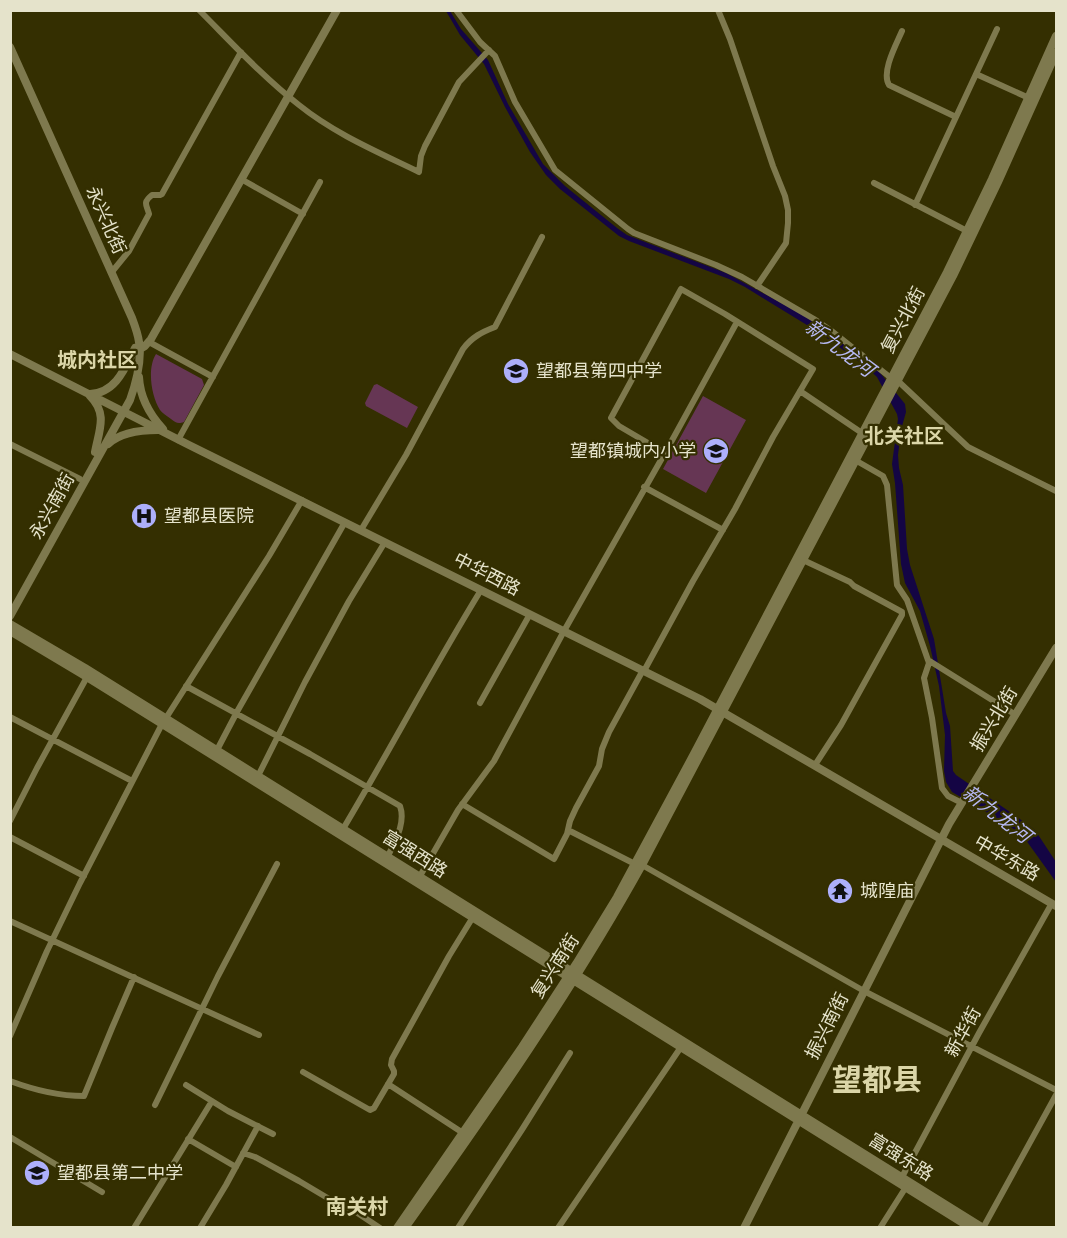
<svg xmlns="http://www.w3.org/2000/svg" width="1067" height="1238" font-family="'Sofia Sans Condensed','Noto Sans SC',sans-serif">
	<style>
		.green { fill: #663654 }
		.water { fill: #140544 }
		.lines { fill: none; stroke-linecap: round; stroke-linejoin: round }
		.street { stroke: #7e794e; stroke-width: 6 }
		.secondary { stroke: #7e794e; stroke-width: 8 }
		.labels { text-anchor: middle; stroke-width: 4.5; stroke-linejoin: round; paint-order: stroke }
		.street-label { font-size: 18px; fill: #e5e3cb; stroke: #342f01 }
		.poi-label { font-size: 18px; fill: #e5e3cb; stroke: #342f01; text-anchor: start }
		.water-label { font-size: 20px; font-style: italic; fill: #b6b8f2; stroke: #342f01 }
		.neighbourhood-label { font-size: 20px; font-weight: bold; fill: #dbd6a8; stroke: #342f01 }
		.quarter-label { font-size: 21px; font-weight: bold; fill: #dbd6a8; stroke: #342f01 }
		.town-label { font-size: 30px; font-weight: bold; fill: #dbd6a8; stroke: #342f01 }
	</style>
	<rect width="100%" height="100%" fill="#342f01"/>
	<path class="green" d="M156 354 202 379 204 385 184 422C178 424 176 423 171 419 167 416 162 413 160 410 151 396 147 368 156 354Z
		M377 384 418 407 407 428 366 406 365 403 374 385Z
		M703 396 746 420 706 493 663 469Z"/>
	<path class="water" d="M446 11H450L461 29 488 60 508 104 543 164 565 186 617 228 627 235 726 273 805 316 877 369 905 404 906 412 901 430 898 455 899 468 903 485 907 549 910 565 934 639 946 713 950 726 953 771 956 775 1010 812 1035 830 1056 862V882L1023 836 1008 825 952 792 946 782 944 771 945 735 939 686 930 646 920 611 905 583 901 564 895 483 892 464 898 419 897 414 877 377 865 366 820 333 745 287 729 279 629 241 619 236 560 189 546 175 530 152 505 107 484 64 460 35Z"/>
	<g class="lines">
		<path class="street" d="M199 10C232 43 263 77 299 105 335 134 378 152 419 172L421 156 425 146 459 82 489 50
			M456 10 480 42 495 56 515 102 555 170 628 229 634 233 716 265 742 277 814 319 833 332 891 378
			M718 10 730 39 773 166 785 196 788 210V223L786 243 757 286
			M902 31C896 45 881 72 889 85L956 117
			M976 74 1029 98
			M241 179 303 214
			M874 183 967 231
			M915 205 997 29
			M111 273 129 251 149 214C147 205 142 203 152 195H160L162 194 241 52
			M149 342 213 377
			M898 381 968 447 1056 491
			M800 391 862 433
			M178 440 320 182
			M10 444 80 479
			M855 460 883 476 887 485 897 585 907 600 929 663 924 678 932 718 942 788 948 796 962 803
			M644 487 723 530
			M361 530 406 455 463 349C472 337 482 332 495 327L542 237
			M803 560 850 582 854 586 902 612V615L841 725 815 765
			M928 660 1016 715
			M644 671 693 581 735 509 773 437 813 369 725 314 681 289 611 418 619 426 665 453
			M186 686 310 754 400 806C406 823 395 841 388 856
			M480 703 530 614
			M10 717 132 781
			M166 718 269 556 302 500
			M217 750 238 710 345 522
			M258 776 305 682 349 601 385 542
			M462 804 554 859 567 834 570 821 576 808 599 766 602 749 609 732 643 670
			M10 821 37 768 87 677
			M343 829C390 750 433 668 481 590
			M568 830 635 864
			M10 837 84 876
			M642 865 864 991 1056 1090
			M420 876 458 810 494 761 564 631 670 444 737 322
			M10 921 259 1035
			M10 1036 47 951 80 883 162 724
			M303 1072 370 1110 374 1108 394 1074V1071L391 1065 392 1059 449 956 473 917
			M10 1081C34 1090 59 1096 84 1096L112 1028 134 977
			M388 1084 463 1133
			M186 1085 228 1111 273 1134
			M155 1105 218 976 277 864
			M10 1137 102 1192
			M188 1139 236 1167
			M243 1153 255 1157 299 1181 336 1203 353 1210 380 1228
			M902 1177 979 1033 1052 903
			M134 1228 212 1101
			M200 1228 226 1185 258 1126
			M458 1228 523 1128 570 1053
			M558 1228 681 1047
			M880 1228 906 1187
			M983 1228 1056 1095"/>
		<path class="secondary" d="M10 47 132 318C135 326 138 334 139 342 142 360 136 383 130 400L10 616
			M140 349 145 346 151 339 337 10
			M10 354 189 445 700 699 1056 906
			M139 377C140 397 150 415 163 429
			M90 394C116 393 125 368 135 348
			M90 396C108 414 99 430 95 452
			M108 444C121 432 141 430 158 430
			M10 624 85 668 983 1228
			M10 631 82 674 971 1228
			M397 1228 522 1047 576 964 617 897 695 752 947 272 992 179 1056 36
			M405 1228C489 1110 572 991 642 865L953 276 998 182 1056 53
			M744 1228 949 824 1056 648"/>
	</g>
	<defs>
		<g id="school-disc" transform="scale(1.35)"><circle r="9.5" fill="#adaffb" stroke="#342f01"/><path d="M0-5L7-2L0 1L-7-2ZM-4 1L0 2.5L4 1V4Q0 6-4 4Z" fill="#111"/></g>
		<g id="hospital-disc" transform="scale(1.35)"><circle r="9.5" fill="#adaffb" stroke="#342f01"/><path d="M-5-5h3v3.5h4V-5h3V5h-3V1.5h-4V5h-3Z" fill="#111"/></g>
		<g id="temple-disc" transform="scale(1.35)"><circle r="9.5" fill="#adaffb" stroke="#342f01"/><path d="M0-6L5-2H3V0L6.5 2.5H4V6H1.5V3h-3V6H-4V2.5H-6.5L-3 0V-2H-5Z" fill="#111"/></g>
	</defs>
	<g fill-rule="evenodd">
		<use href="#school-disc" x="516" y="371"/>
		<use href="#school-disc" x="716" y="451"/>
		<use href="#hospital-disc" x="144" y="516"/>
		<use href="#temple-disc" x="840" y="891"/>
		<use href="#school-disc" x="37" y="1173"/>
	</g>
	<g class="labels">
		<g class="street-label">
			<text transform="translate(106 220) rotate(66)" y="6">永兴北街</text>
			<text transform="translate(903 320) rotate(-62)" y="6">复兴北街</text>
			<text transform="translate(52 506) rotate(-61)" y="6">永兴南街</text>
			<text transform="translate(487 574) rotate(27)" y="6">中华西路</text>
			<text transform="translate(994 719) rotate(-59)" y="6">振兴北街</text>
			<text transform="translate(415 854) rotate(32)" y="6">富强西路</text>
			<text transform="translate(1007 858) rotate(30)" y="6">中华东路</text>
			<text transform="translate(555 966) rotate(-57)" y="6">复兴南街</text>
			<text transform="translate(827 1026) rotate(-63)" y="6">振兴南街</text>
			<text transform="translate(963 1032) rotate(-61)" y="6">新华街</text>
			<text transform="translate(901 1157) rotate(32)" y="6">富强东路</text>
		</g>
		<g class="poi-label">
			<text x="536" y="377">望都县第四中学</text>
			<text x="696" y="457" text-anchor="end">望都镇城内小学</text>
			<text x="164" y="522">望都县医院</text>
			<text x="860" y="897">城隍庙</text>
			<text x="57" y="1179">望都县第二中学</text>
		</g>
		<g class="water-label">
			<text transform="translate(840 348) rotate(37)" y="7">新九龙河</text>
			<text transform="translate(997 814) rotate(38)" y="7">新九龙河</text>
		</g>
		<g class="neighbourhood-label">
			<text x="97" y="367">城内社区</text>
			<text x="904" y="443">北关社区</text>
		</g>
		<g class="quarter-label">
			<text x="357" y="1214">南关村</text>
		</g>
		<g class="town-label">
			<text x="877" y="1090">望都县</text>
		</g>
	</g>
	<rect width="1067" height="1238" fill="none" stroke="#e5e3cb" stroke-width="24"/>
</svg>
